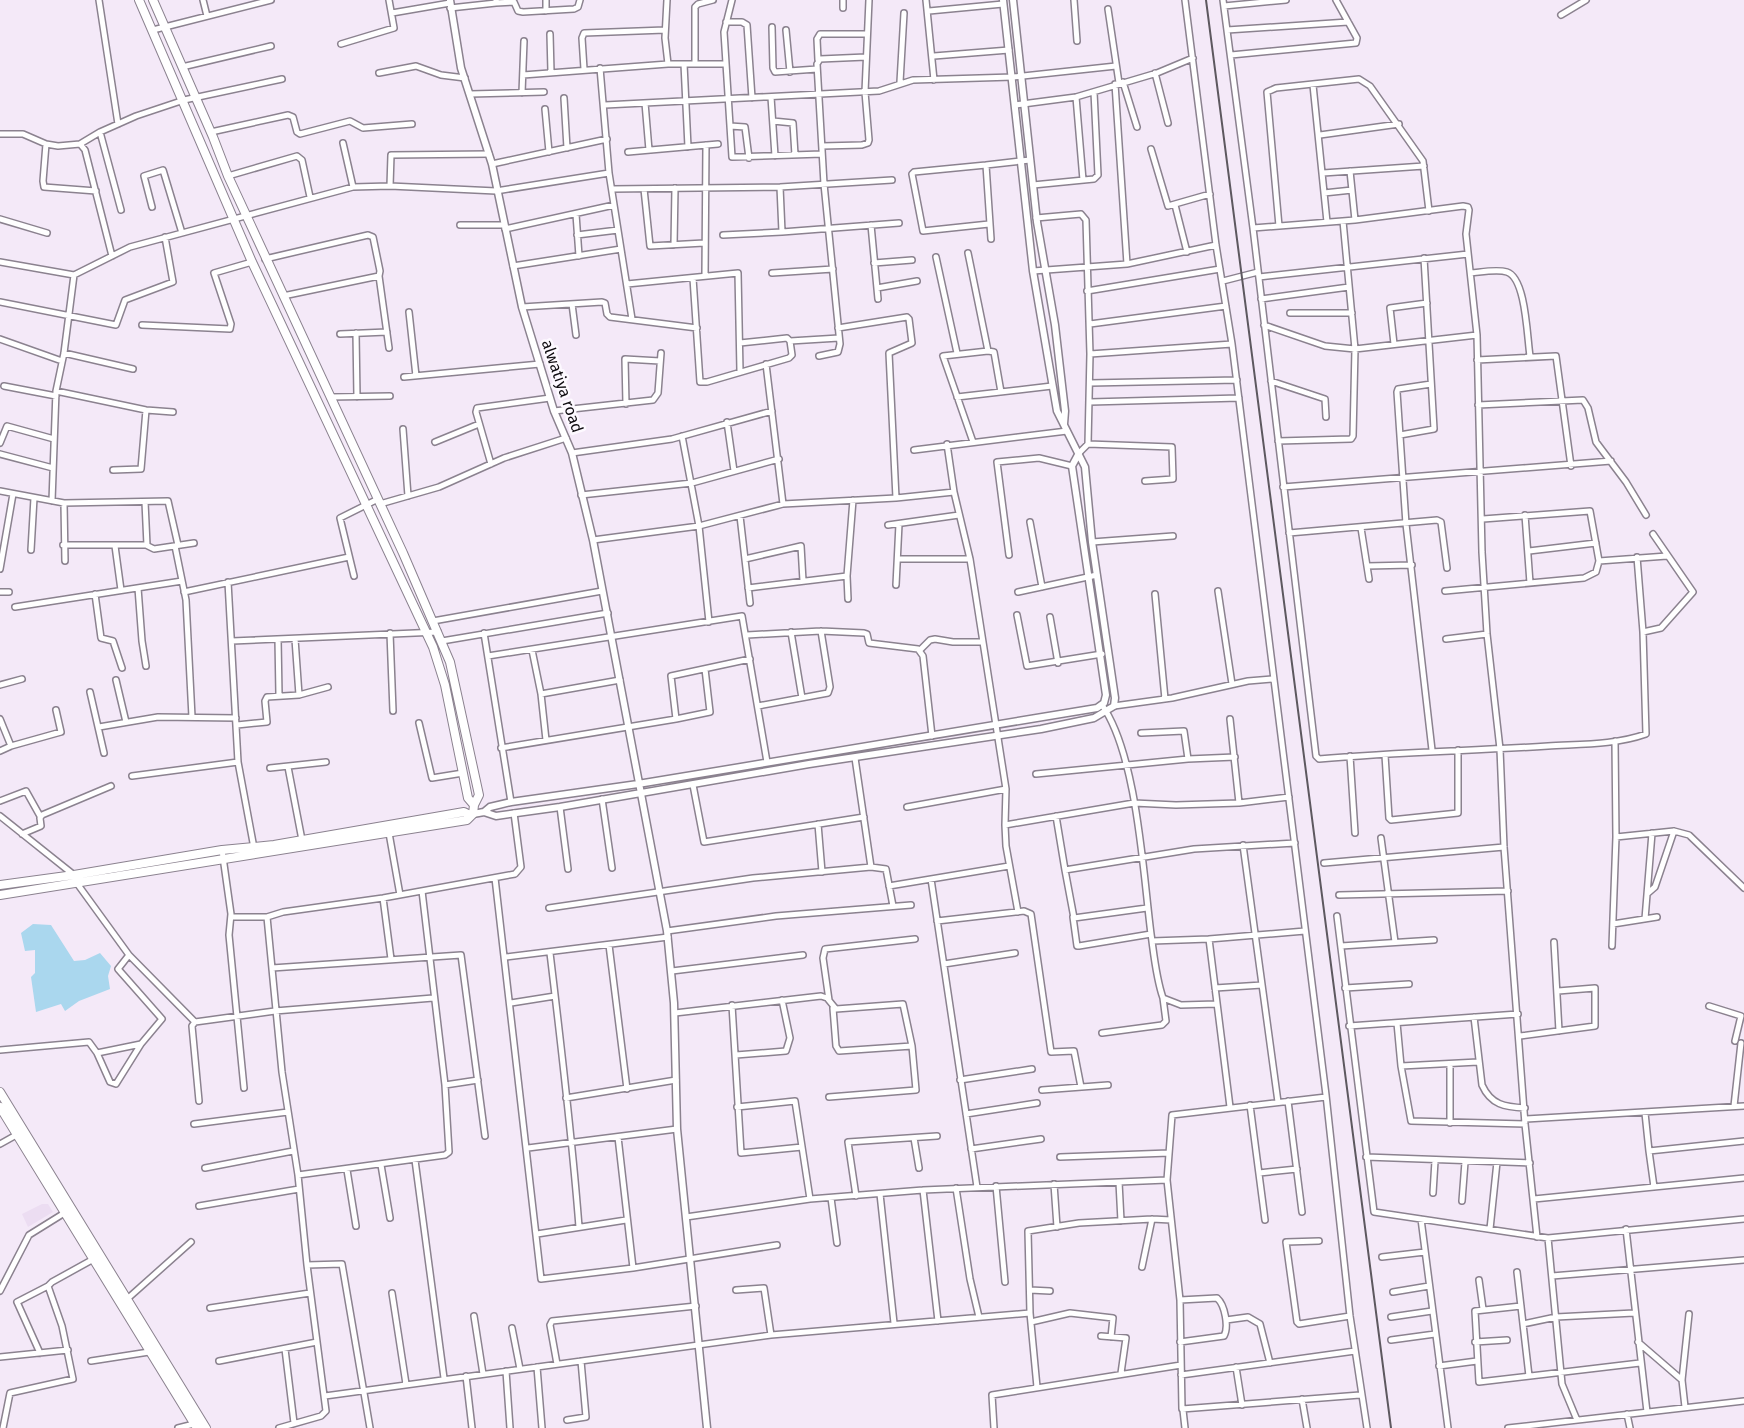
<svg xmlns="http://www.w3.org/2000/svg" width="1744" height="1428" font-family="'Fira Sans',sans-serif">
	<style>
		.built { fill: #ecddf2 }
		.water { fill: #aad7ee }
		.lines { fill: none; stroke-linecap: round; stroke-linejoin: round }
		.minor-casing { stroke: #8b828f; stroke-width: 8 }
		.tertiary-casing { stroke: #8b828f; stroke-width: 9 }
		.secondary-casing { stroke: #8b828f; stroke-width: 10 }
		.minor { stroke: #fff; stroke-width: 5 }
		.tertiary { stroke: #fff; stroke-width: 6 }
		.secondary { stroke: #fff; stroke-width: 8 }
		.rail { stroke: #5d585f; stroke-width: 2 }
		.labels { text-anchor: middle; stroke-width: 5; stroke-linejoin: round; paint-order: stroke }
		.street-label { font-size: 16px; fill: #0e0b0f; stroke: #fdf9ff }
	</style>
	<rect width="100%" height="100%" fill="#f4e9f8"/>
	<path class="built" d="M42 1204H48L53 1212 28 1227 22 1214Z"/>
	<path class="water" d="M33 924 51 925 74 961 85 960 100 953 111 966 108 976 110 989 79 1001 65 1011 61 1004 36 1012 31 977 35 973V950L25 951 21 933Z"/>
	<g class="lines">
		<g class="minor-casing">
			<path id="minor" d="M99 0 118 124
				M203 0 207 16
				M546 0V11
				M667 0 665 38 668 64
				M732 0 724 32 732 157 822 154
				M926 0 934 80
				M1074 0 1077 41
				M1185 0 1216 245 1232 344 1326 1095 1350 1316 1367 1428
				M1223 0 1253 228 1316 756 1319 759C1395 752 1471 751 1548 746 1580 744 1615 745 1646 734L1643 632 1637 557
				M496 3 514 2 518 11 523 12 574 9 578 7 580 0
				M1224 6 1286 0
				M450 8 496 3V0
				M843 8V0
				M1108 9 1119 83
				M929 11 1003 4
				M392 13 450 3
				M1561 15 1586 0
				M726 22H742L747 25 752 98
				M772 27 773 68 775 72 817 69
				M153 30 271 0
				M786 30 790 72
				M1227 30 1348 22
				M550 34 551 72
				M341 44 394 28 389 0
				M1231 55 1356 43 1357 38 1336 0
				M934 56 1009 50
				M818 60 817 39 820 34H867
				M684 64 688 147
				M695 64V7L698 4 713 0
				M182 67 271 46
				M600 68 609 173 632 319
				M584 69 582 38 584 33 665 30
				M379 73 416 66 441 75 465 78
				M1155 73 1168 123
				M523 75 668 64H726
				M900 82 904 13
				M1123 82 1137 127
				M1115 84 1127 264
				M1313 85 1327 222
				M522 93 524 41
				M470 94 544 92
				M771 97 775 156
				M1076 97 1083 180
				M564 98 567 148
				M645 103 649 150
				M605 105 879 91 913 80 1013 77 1116 66
				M1015 105 1076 97 1157 73 1193 58
				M545 109 549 152
				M773 121 793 123 795 155
				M730 126 745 127 749 158
				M100 132 121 210
				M211 132 288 115 293 117 297 132 300 134 350 121 363 128 412 124
				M0 134H23L46 144 58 146 80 144 100 132 136 116 184 100 282 79
				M1320 135 1399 124
				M343 143 353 187
				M46 144 43 181 44 187 96 191
				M80 144 85 150 112 256
				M822 146 862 145 868 143 869 140 865 92 869 0
				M1151 149 1168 206 1210 194
				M628 152 718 144
				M492 164 607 139
				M986 165 914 172 912 174 923 231 989 224
				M1350 171 1355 220
				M1323 173 1424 166
				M228 176 297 156 302 160 310 197
				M1033 185 1094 179 1098 175 1094 92
				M390 186 391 155 489 154
				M780 187 782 232 899 223
				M612 189 780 187 892 180
				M644 189 650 246 704 243
				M1324 193 1352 190
				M1175 205 1187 252
				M152 207 144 176 163 170 182 233
				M576 214 579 256
				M1036 218 1081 214 1086 220 1090 354 1088 444
				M0 219 47 233
				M460 225H504
				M871 225 878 299
				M1279 226 1267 92 1276 88 1359 79 1370 86 1423 161 1429 211
				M1253 228 1355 220 1463 206 1468 207 1469 210 1466 234 1477 335 1482 552 1487 634 1500 749 1504 847 1525 1124 1537 1237
				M505 229 614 205
				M577 235 618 230
				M723 235 782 232
				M991 239 986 165 1030 160
				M674 245 675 188
				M968 253 988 351
				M936 257 957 353
				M265 259 368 235 373 237 380 271 379 276 283 296
				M0 262 74 275 130 247 353 187 390 186 496 191 609 173
				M874 263 912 260
				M513 266 621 249
				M1033 271 1127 264 1216 245
				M772 273 833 269
				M1471 273C1482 272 1497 269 1507 272 1526 278 1527 337 1530 356
				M379 276 389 348
				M705 276 706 145
				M1259 277 1468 254
				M693 278 700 382H707L789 358 792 355 790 341 787 338 740 343
				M1223 281 1258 272
				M627 284 738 273 740 371
				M877 288 917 281
				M1087 291 1220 269
				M1261 299 1349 287
				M0 302 116 325 125 300 173 282 165 237
				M572 304 576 335
				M522 307 602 302 605 303 607 314 610 317 697 328
				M409 312 416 376
				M1290 313H1352
				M1090 324 1226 306
				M142 325 230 329 231 324 214 273 252 262
				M1264 325 1325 346 1355 349 1477 335
				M838 328 907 317 909 319 912 343 889 353 896 498
				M356 333 357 397
				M340 334 387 332
				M0 339 62 361
				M790 341 839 338
				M1394 344 1390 308 1427 303
				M64 353 133 369
				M1090 354 1232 344
				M819 356 838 352 840 344 824 184 817 64 820 59 866 57
				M1477 360 1556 356 1571 466
				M766 364 783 504
				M404 377 540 364
				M1271 381 1325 399 1326 417
				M1090 383 1237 380
				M1431 384 1398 389 1397 392 1406 524 1432 750
				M4 386 56 396
				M56 391 64 353 74 275
				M330 397 390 396
				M957 397 1052 386
				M1090 402 1239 398
				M626 404 625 359 660 361
				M1478 405 1583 400 1588 408 1596 442 1626 482 1646 515
				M554 411 653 400 658 393 661 353
				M727 422 734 471
				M403 429 408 496
				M1400 435 1434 429 1424 258
				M682 436 699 526 709 622
				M1278 441 1351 439 1353 436 1355 349 1343 221
				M435 442 479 424
				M973 442 943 356 988 351 994 352 1001 392
				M0 443 7 426 54 439
				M947 444 954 492
				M914 450 1067 431
				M572 453 672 439 772 411
				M1079 453 1088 444 1172 447 1173 479 1145 481
				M0 454 53 468
				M491 464 476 412 477 408 550 398
				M113 470 141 469 146 410
				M1283 487 1611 461
				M0 491 64 503 168 501 178 545
				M581 495 692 483 779 459
				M52 501 56 391 146 410 173 412
				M145 502 147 545
				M64 503 65 561
				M380 504 439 487 504 458 566 438
				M1525 515 1530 583
				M740 516 750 603
				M1030 522 1042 587
				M888 525 959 515
				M1361 528 1369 579
				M1289 533 1437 520 1441 522 1447 568
				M593 540 699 526 783 504 896 498 954 492 970 559 1006 789 1005 825 1134 803 1176 805 1239 803 1289 797
				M1092 542 1173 536
				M63 545H146L154 549 194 543
				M115 546 121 590
				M175 546 186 600 192 717
				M31 550 34 498
				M1529 551 1596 543
				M1009 555 997 462 1039 458 1072 466
				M745 559 801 546 803 581
				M898 559H970
				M1599 561 1667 556
				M1367 566 1412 565
				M0 569 13 494
				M354 576 340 518 378 499
				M228 582 238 762 254 848
				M896 585 899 524
				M138 588 142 641 146 666
				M748 588 847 576
				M1218 591 1232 684
				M1445 591 1584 578 1596 572 1599 561 1590 511 1483 519
				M0 592H9
				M184 592 349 557
				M1018 592 1097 575
				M95 594 101 638 113 641 122 668
				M1155 594 1165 699
				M848 599 847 576 853 500
				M15 607 182 581
				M1017 615 1027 666 1102 654
				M1050 617 1058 663
				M433 621 602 591
				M791 632 802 698
				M1643 632 1661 628 1693 592 1653 534
				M390 633 393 711
				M484 633 511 802
				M747 635 821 631 864 633 867 634 869 643 918 649 923 656 932 736
				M278 639 279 695
				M295 639 299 695
				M1446 639 1487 634
				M232 641 438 632
				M442 641 608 613
				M532 650 541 694 546 740
				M920 650 930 640 935 639 953 642H983
				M488 656 742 616 767 762
				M116 680 126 722
				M0 685 22 679
				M90 692 104 753
				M541 694 620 680
				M1102 705C1137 755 1143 872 1151 934 1154 955 1156 978 1163 998L1181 1005 1217 1004
				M758 706 828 693 830 687 821 631
				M1114 706 1172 698 1248 681 1273 679
				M0 719 11 746 61 732 56 710
				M676 719 710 712 705 669
				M1230 719 1239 803
				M419 723 432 778 463 773
				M237 725 267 722 265 701 267 697 299 695 328 687
				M99 727 158 717 236 718
				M1141 733 1184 731 1188 759
				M501 748 676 719 671 676 750 659
				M0 751 11 746
				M1385 755 1389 818 1391 820 1458 813V750
				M1350 756 1355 833
				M288 767 302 840
				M270 768 326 762
				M1036 774 1188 759 1235 757
				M132 776 238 762
				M693 785 704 842 864 817
				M602 799 612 868
				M0 801 26 791 40 816
				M560 807 568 869
				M907 807 1006 789
				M0 816 74 875 76 882 129 955 118 969 162 1019 141 1044 102 1052 97 1053 89 1042 0 1050
				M1056 816 1065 870 1194 849 1295 843
				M818 824 822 872
				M1005 825 1006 846 1018 912
				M389 833 400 895
				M22 834 41 826 40 818 42 815 111 786
				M1616 837 1674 831 1689 835 1744 888
				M1381 838 1395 942
				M1243 845 1278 1102
				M222 850 231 914 229 935 244 1088
				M1324 863 1504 847
				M871 867 886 869 893 906
				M1065 870 1074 918 1147 908
				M495 878 541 1279 633 1268 777 1245
				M931 879 977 1187
				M889 886 1009 866
				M1648 893 1655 887 1674 831
				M1339 895 1508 891
				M383 898 391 959
				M549 908 753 878 871 867 855 758
				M1337 916 1374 1212 1548 1238 1744 1219
				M231 917H267L282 1072 298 1175 307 1265 326 1411 321 1416 279 1428
				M267 917 283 912 383 898 515 874 521 867 514 813
				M1073 917 1077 946H1079L1151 934
				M1645 919 1652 833
				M937 921 1024 911 1031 914 1051 1052 1074 1051 1081 1087
				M1613 924 1657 917
				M667 931 776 916 911 905
				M1209 939 1230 1107
				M1152 941 1209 939 1305 931
				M1554 942 1559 1031
				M609 945 627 1089
				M1341 946 1434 940
				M1612 946 1616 837 1615 741
				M550 953C561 1044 572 1135 579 1227
				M129 955 195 1022
				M506 957 668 937
				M944 964 1015 953
				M272 968 461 955 485 1136
				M672 971 803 955
				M1215 988 1262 985
				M1345 988 1409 984
				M829 1000 823 958 825 949 915 939
				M511 1003 555 996
				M732 1005 741 1153 802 1147
				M1709 1006 1741 1016 1735 1041
				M833 1008 836 1046 839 1051 912 1046
				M675 1013 821 996 827 998 836 1009 903 1004 912 1046 916 1090 829 1097
				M1474 1017 1482 1085C1491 1105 1505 1107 1525 1108
				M195 1022 275 1011 433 998
				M195 1022 192 1026 199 1101
				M1397 1023 1401 1066 1411 1121 1525 1124
				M1349 1026 1518 1014
				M1102 1033 1162 1025 1166 1021 1163 998
				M1520 1036 1595 1026V988L1558 991
				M97 1053 110 1082 116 1084 141 1044
				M736 1055 786 1051 790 1038 782 1000
				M1401 1066 1478 1062
				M960 1080 1032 1069
				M445 1085 478 1080
				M1042 1090 1108 1085
				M1326 1097 1172 1115 1167 1180 1180 1300 1182 1409 1360 1395
				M566 1098 676 1080
				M1288 1101 1302 1212
				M1250 1105 1265 1220
				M1734 1106 1741 1043
				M737 1107 795 1101 810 1199
				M1645 1113 1649 1151
				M966 1114 1037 1103
				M1526 1119 1744 1106
				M1450 1123V1064
				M194 1124 288 1112
				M618 1137 633 1268
				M914 1138 919 1168
				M0 1144 18 1134
				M528 1148 677 1129
				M971 1149 1041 1139
				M1060 1157 1169 1153
				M1366 1157 1530 1163
				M415 1160 444 1378
				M381 1165 390 1218
				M205 1168 293 1151
				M347 1170 356 1226
				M1259 1173 1297 1169
				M298 1175 445 1155 449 1152 445 1085 422 891
				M1119 1182 1121 1221
				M1054 1184 1057 1227
				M996 1186 1005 1282
				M1654 1187 1649 1151 1744 1141
				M956 1188 970 1279 979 1317
				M923 1190 938 1321
				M1433 1193 1435 1161
				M880 1194 894 1323
				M856 1196 848 1142 937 1136
				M831 1198 837 1243
				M1534 1199 1744 1178
				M1462 1201 1465 1162
				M199 1206 299 1189
				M686 1217 810 1199 923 1190 1167 1180
				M1421 1219 1448 1428
				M1490 1229 1497 1162
				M1626 1229 1647 1412
				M537 1234 626 1220
				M1548 1238 1562 1384 1577 1420
				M1319 1241 1286 1242 1297 1322 1299 1324 1350 1316
				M1382 1257 1425 1252
				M307 1265 342 1264 370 1428
				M1142 1267 1152 1219
				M1517 1272 1529 1376
				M1552 1276 1744 1260
				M1479 1280 1483 1309
				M736 1290 764 1288 771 1335
				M1030 1290 1050 1291
				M0 1291 29 1235 66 1212
				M1393 1292 1429 1286
				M392 1293 406 1384
				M126 1300 191 1242
				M1180 1300 1217 1298C1225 1305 1229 1327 1224 1336L1180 1342
				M1521 1306 1475 1311 1479 1382 1640 1363
				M210 1308 310 1293
				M474 1316 483 1374
				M1391 1317 1432 1311
				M1226 1320 1248 1317 1260 1324 1270 1363
				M1031 1322 1070 1313 1113 1318 1111 1337
				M1523 1324 1556 1317 1634 1313
				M512 1328 520 1369
				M1101 1336 1126 1338 1121 1373
				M1391 1340 1435 1334
				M1475 1342 1507 1340
				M1638 1342 1682 1380
				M285 1349 294 1423
				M40 1353 17 1302 48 1286
				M0 1357 68 1350
				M91 1361 149 1352
				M219 1361 317 1342
				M557 1364 550 1325 552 1321 696 1306
				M1439 1366 1477 1361
				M537 1367 542 1428
				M1236 1367 1242 1405
				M506 1371 510 1428
				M1181 1375 1355 1351
				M466 1376 472 1428
				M1037 1387 1030 1313 1028 1231 1079 1223 1152 1219 1171 1220
				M325 1396 771 1335 1030 1313
				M1302 1399 1307 1428
				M1685 1407 1682 1380 1689 1314
				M1183 1410 1185 1428
				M1627 1414 1630 1428
				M567 1420 586 1417 581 1361
				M3 1428 10 1393 73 1379 62 1326 48 1286 52 1282 99 1256
				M178 1428 194 1424
				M994 1428 992 1395 1181 1365
				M1508 1428 1744 1401"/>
		</g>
		<g class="tertiary-casing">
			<path id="tertiary" d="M450 0 461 68 492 164 522 307 554 411 572 453 593 540 667 931 674 1003 677 1129 707 1428
				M1013 0 1037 222 1055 325 1065 411 1064 424
				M484 812 490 807 511 802 638 784 1097 708 1104 703 1106 695 1072 466 1079 453
				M473 814 484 812 496 816 560 807 809 764 1041 729 1094 718 1114 706 1115 698 1092 542 1085 467 1057 411 1033 271 1003 0"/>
		</g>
		<g class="secondary-casing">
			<path id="secondary" d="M139 0 252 262 433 647 445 685 468 798 474 805
				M0 885 74 875 222 850 274 845 464 812 470 815
				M0 895 467 820 473 814 474 805 479 795 450 662 403 553 228 176 213 137 153 0
				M0 1092 206 1428
				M0 1107 197 1428"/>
		</g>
		<use href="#minor" class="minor"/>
		<use href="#tertiary" class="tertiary"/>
		<use href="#secondary" class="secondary"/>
		<path class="rail" d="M1206 0 1391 1428"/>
	</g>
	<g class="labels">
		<g class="street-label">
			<text transform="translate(563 386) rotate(71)" y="6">alwatiya road</text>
		</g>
	</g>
</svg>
